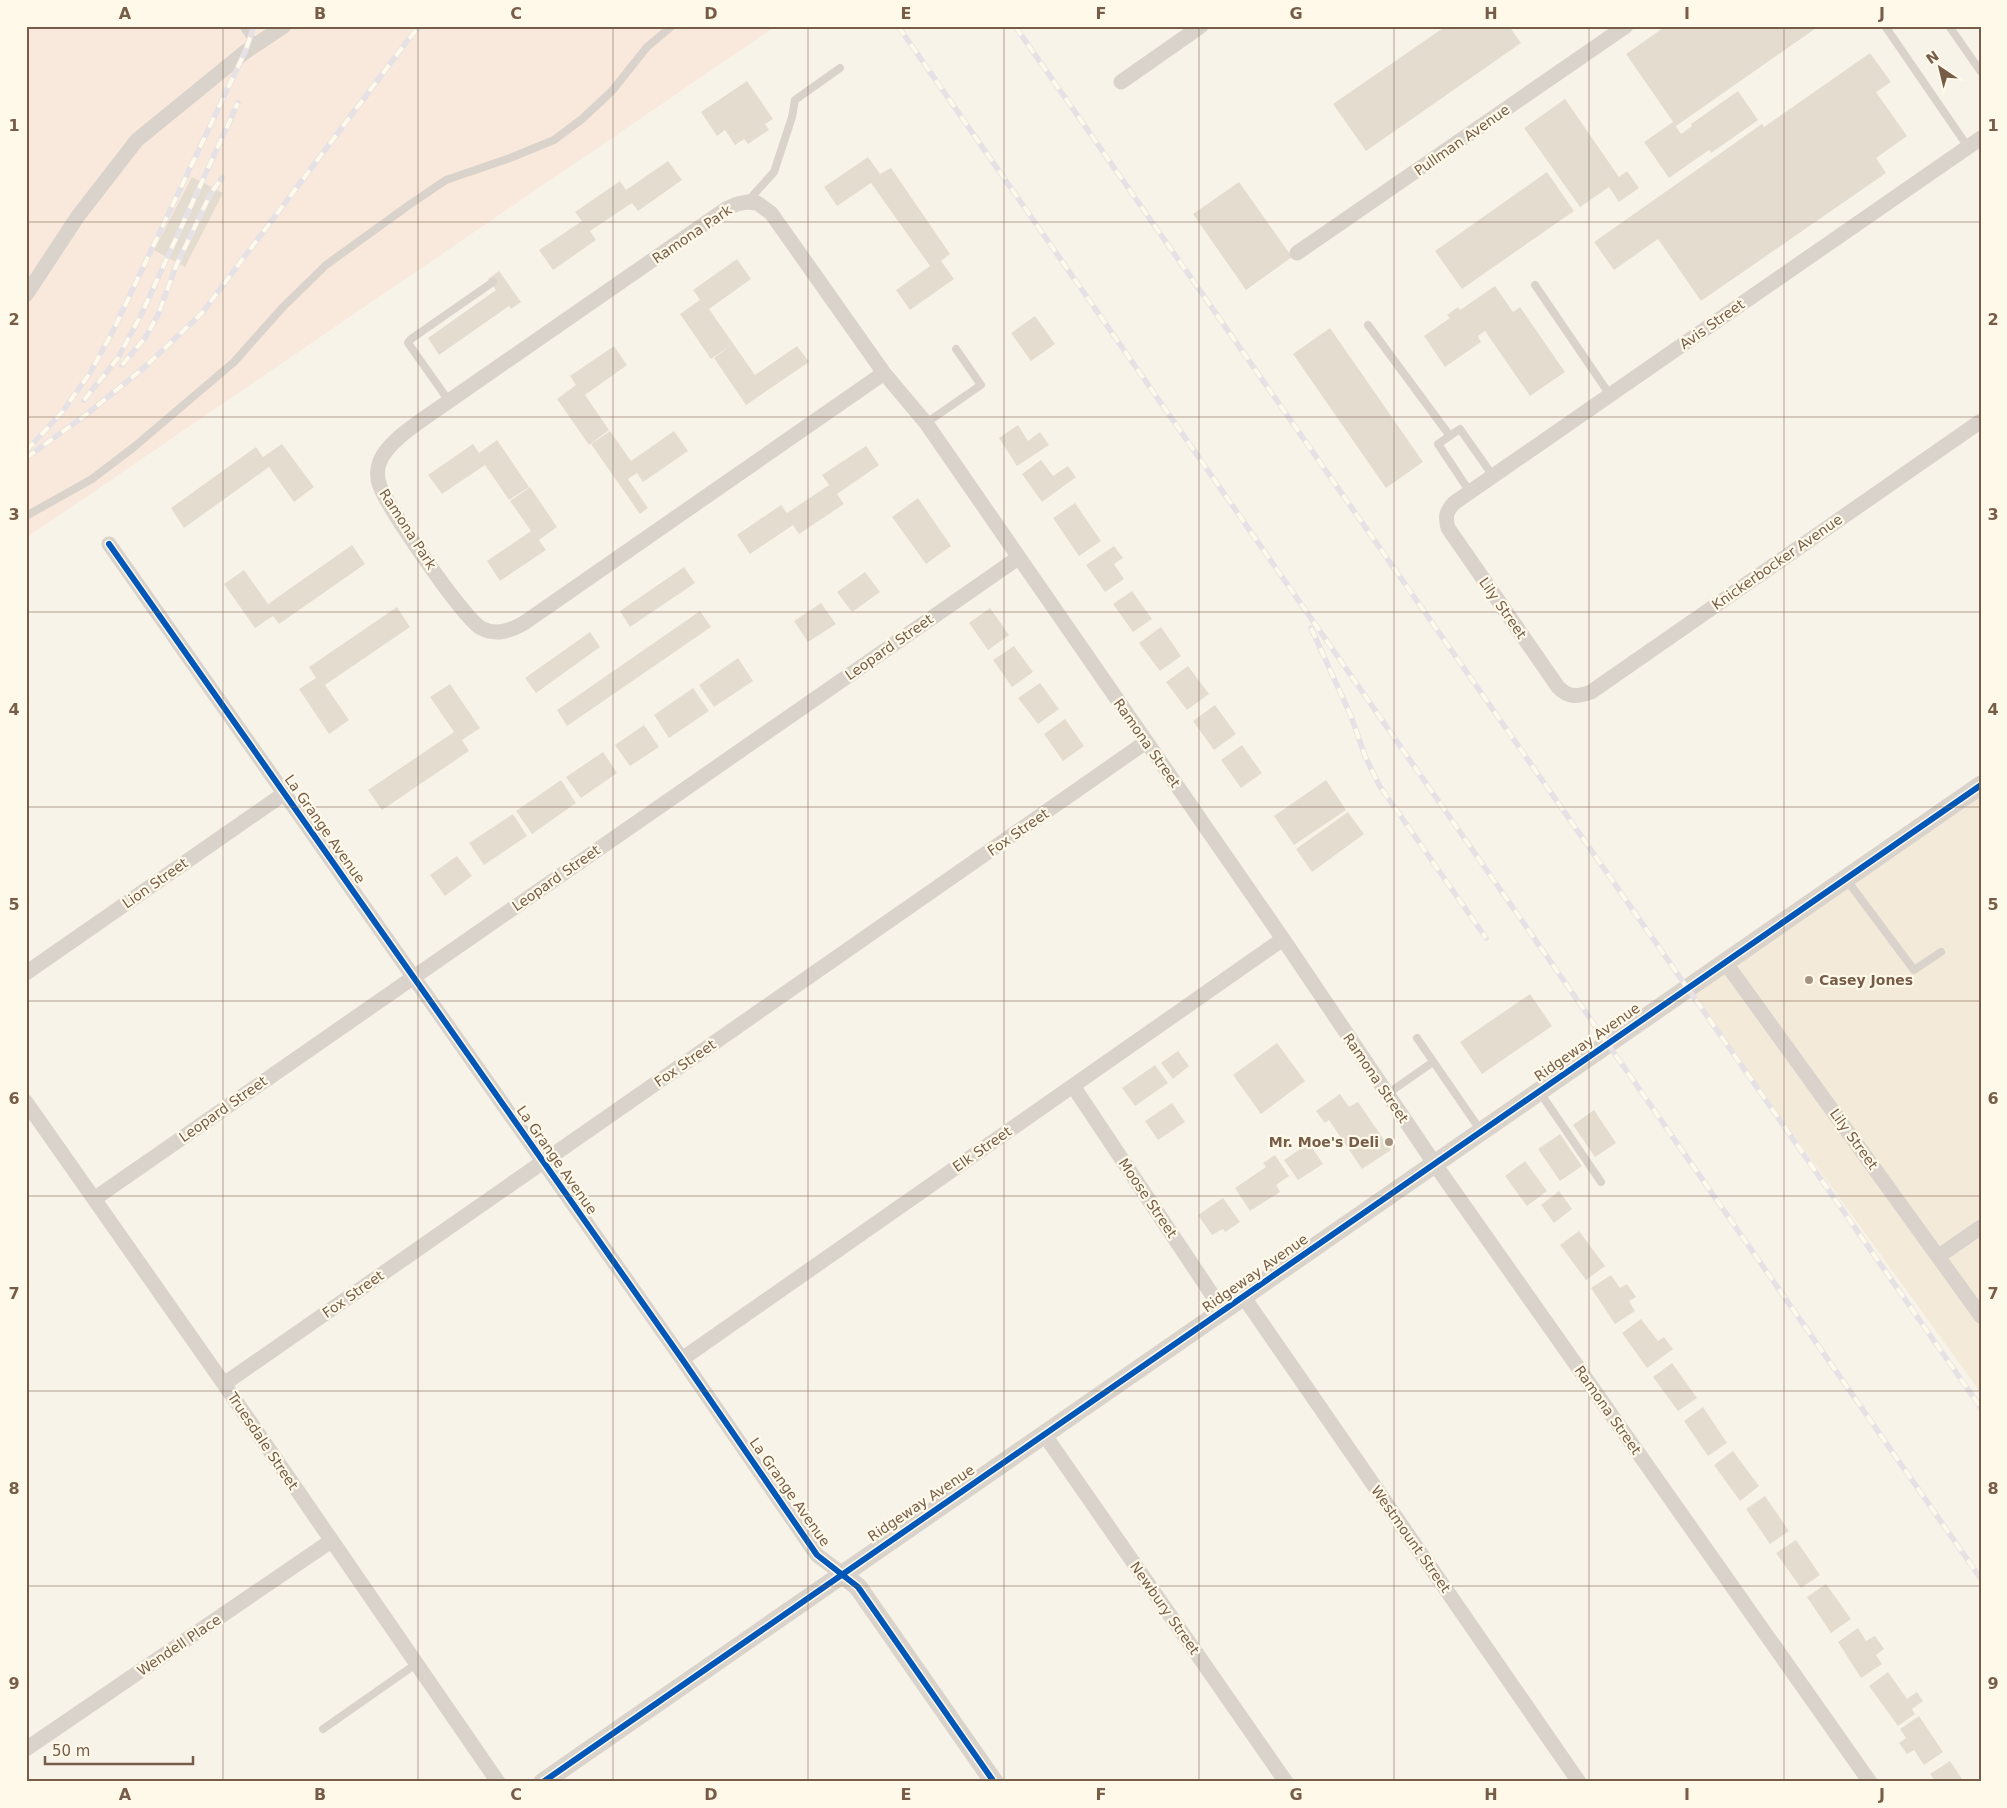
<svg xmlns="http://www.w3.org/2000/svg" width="2007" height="1808" font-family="'DejaVu Sans',sans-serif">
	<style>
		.residential { fill: #f4ead9 }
		.commercial { fill: #f9e9dc }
		.building { fill: #e5dcd0 }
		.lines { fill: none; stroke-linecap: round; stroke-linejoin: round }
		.service { stroke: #dad3cc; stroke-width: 8 }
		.minor { stroke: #dad3cc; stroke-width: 15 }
		.tertiary { stroke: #dad3cc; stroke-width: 19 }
		.rail-casing { stroke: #e5e1e5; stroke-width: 5.5 }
		.rail { stroke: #fff9ea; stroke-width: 4; stroke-dasharray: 11; stroke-linecap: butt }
		.cycleway-casing { stroke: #fff9ea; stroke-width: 9 }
		.cycleway { stroke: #0057b8; stroke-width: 6 }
		.grid { fill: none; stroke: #775d47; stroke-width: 1; stroke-opacity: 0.55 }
		.poi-dot { fill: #a49280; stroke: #fff9ea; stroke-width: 2 }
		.labels { text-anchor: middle; stroke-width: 4.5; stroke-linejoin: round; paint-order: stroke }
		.street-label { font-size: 14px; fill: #775d47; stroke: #fff9ea }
		.poi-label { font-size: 14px; font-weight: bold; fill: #775d47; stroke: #fff9ea; text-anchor: start }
		.neatline { fill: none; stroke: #775d47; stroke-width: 2 }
		.grid-label { font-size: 16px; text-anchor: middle; font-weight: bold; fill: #775d47 }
	</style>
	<rect width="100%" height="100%" fill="#f8f3e9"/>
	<path class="residential" d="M1981 785V1393L1687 988Z"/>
	<path class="commercial" d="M26 26H776L26 538Z"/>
	<path class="building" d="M1446 26H1509L1521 43 1366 151 1333 104Z
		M1666 26H1819L1676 126 1626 54Z
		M1870 53 1891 82 1876 92 1907 136 1876 158 1886 173 1701 301 1658 239 1614 270 1594 242 1762 124 1764 127Z
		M747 81 773 119 765 124 769 130 748 144 744 139 735 145 725 130 717 136 701 112Z
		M1738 91 1758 120 1711 153 1709 150 1669 178 1644 142 1673 122 1681 134 1692 126 1691 124Z
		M1565 99 1619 177 1627 171 1639 188 1619 202 1609 187 1580 207 1524 128Z
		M868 157 880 174 891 168 950 254 941 261 954 279 910 310 896 290 930 266 871 183 837 206 824 187Z
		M668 161 682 180 638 211 632 203 590 231 596 240 553 270 539 250 582 221 575 212 620 181 626 190Z
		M1547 172 1574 211 1462 289 1435 251Z
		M192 177 223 193 185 267 154 250Z
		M1239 182 1292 257 1246 290 1193 214Z
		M737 259 751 279 709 309 755 375 797 346 809 362 746 405 714 358 731 345 711 359 680 314 700 300 693 290Z
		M499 271 521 302 511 309 509 306 439 355 428 338 496 290 488 279Z
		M1495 286 1513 312 1520 307 1565 372 1530 396 1485 331 1478 336 1481 342 1445 367 1424 336 1450 318 1447 315 1458 307 1460 310Z
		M1035 316 1055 344 1031 361 1011 333Z
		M1330 328 1423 462 1386 488 1293 354Z
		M614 346 627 365 585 395 609 430 589 445 557 399 576 385 570 376Z
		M1018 425 1028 441 1040 432 1049 445 1017 466 999 438Z
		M610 431 631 461 674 431 688 451 643 482 637 473 628 479 648 508 640 514 591 444Z
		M497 440 529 487 509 500 485 465 442 494 428 475 473 444 479 453Z
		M282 444 314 487 294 502 269 467 184 528 171 508 256 447 263 457Z
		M866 446 879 465 837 494 844 504 799 534 793 525 750 554 737 535 781 505 787 513 829 485 822 475Z
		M1041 460 1053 476 1068 466 1076 477 1042 502 1022 474Z
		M530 487 557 527 539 540 546 550 500 581 487 561 531 531 510 501Z
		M918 498 951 546 926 564 892 517Z
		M1075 503 1101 541 1079 556 1053 518Z
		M352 545 365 564 279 624 273 616 255 628 224 584 244 570 268 604Z
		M1114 546 1123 558 1114 564 1124 579 1105 592 1086 565Z
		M684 567 695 583 630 627 620 611Z
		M865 572 880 592 852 612 837 592Z
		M1132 591 1152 619 1133 632 1113 604Z
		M821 603 836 624 808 642 794 621Z
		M397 607 410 627 325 685 349 720 329 734 299 689 316 678 309 667Z
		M990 608 1009 635 988 650 969 623Z
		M700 611 711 627 567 726 557 710Z
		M1161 627 1181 656 1160 671 1139 643Z
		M590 632 600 647 536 693 525 678Z
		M1014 646 1033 672 1012 687 993 660Z
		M738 658 753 681 714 707 699 685Z
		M1188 666 1209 694 1187 710 1166 682Z
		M1040 683 1059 709 1038 724 1018 698Z
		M450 684 480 728 462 740 469 751 382 810 368 790 454 732 430 697Z
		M693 688 709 711 669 738 654 715Z
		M1215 705 1236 734 1214 750 1193 721Z
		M1065 719 1084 746 1063 761 1044 734Z
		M644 725 659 747 630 766 615 745Z
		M1242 745 1262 773 1241 788 1221 760Z
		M603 752 617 773 581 798 566 777Z
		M561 780 576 803 532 834 516 811Z
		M1326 780 1346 810 1294 845 1274 816Z
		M1348 812 1364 834 1312 872 1296 849Z
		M513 814 527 836 484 865 469 843Z
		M457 856 472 876 445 896 430 875Z
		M1530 994 1552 1026 1482 1074 1460 1042Z
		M1277 1043 1305 1081 1261 1114 1233 1075Z
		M1178 1051 1189 1066 1173 1079 1161 1063Z
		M1155 1065 1168 1083 1135 1106 1122 1088Z
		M1340 1094 1349 1107 1358 1102 1391 1150 1362 1169 1329 1120 1325 1123 1316 1111Z
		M1172 1103 1185 1122 1158 1140 1145 1121Z
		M1594 1110 1616 1143 1595 1157 1573 1125Z
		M1560 1134 1582 1166 1560 1181 1538 1149Z
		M1309 1143 1323 1164 1298 1180 1284 1160Z
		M1275 1155 1289 1176 1276 1185 1280 1192 1250 1211 1235 1188 1266 1167 1263 1163Z
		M1525 1161 1547 1191 1527 1206 1505 1176Z
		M1559 1191 1572 1209 1554 1223 1541 1205Z
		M1223 1198 1240 1222 1225 1232 1223 1229 1212 1235 1198 1215Z
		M1579 1231 1605 1266 1586 1280 1560 1245Z
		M1611 1275 1620 1288 1627 1284 1636 1297 1629 1301 1635 1311 1615 1324 1591 1288Z
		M1641 1319 1658 1341 1664 1337 1673 1349 1647 1368 1622 1333Z
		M1672 1363 1697 1398 1678 1411 1653 1377Z
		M1703 1407 1727 1443 1708 1456 1684 1421Z
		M1733 1451 1759 1486 1740 1501 1714 1465Z
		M1765 1496 1789 1531 1770 1544 1746 1509Z
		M1796 1540 1820 1575 1801 1588 1776 1553Z
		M1826 1584 1851 1619 1831 1633 1807 1597Z
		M1858 1628 1866 1641 1875 1636 1884 1649 1876 1655 1882 1664 1861 1678 1838 1642Z
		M1888 1672 1907 1699 1917 1692 1923 1701 1912 1709 1915 1714 1898 1726 1869 1686Z
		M1919 1716 1943 1752 1924 1765 1914 1750 1907 1754 1899 1743 1906 1738 1900 1729Z
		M1950 1761 1964 1782H1936L1930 1774Z"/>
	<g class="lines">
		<path class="service" d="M243 26 256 45
			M1885 26 1968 147
			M1949 26 1981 72
			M747 202 774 172 792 117 795 100 840 68
			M1535 285 1610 395
			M1368 325 1450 436
			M449 401 408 343 411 339 493 282
			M926 423 981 385 956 349
			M1470 492 1438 444 1460 429 1493 476
			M26 516 92 479 134 447 234 362 283 307 326 265 409 205 446 180 510 158 554 140 582 119 612 91 647 47 672 26
			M1846 879 1914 970 1941 952
			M1417 1038 1481 1131
			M1539 1091 1601 1182
			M1387 1094 1433 1062
			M323 1729 416 1664"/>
		<path class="minor" d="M1121 82 1201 26
			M1981 138 1454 503C1446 512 1445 516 1448 528L1558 687C1569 698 1577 697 1591 692L1981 421
			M747 202 757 203 771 213 884 373 524 623C510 631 496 636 481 628 464 619 387 507 380 486 377 479 377 471 379 464 386 440 429 416 449 401L726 209 737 204Z
			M1297 253 1626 26
			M26 295 78 216 137 140 245 52 284 26
			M884 373 926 423 1283 939 1434 1163 1870 1782
			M109 544 682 1359 817 1555 841 1573
			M1725 962 1981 1316
			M26 973 285 793
			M1073 1086 1223 1311
			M26 1102 224 1384 498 1782
			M94 1199 1018 558
			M1939 1256 1981 1227
			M1243 1296 1579 1782
			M682 1359 1283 939
			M224 1384 1146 742
			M1044 1434 1286 1782
			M26 1749 331 1541"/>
		<path class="tertiary" d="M841 1573 858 1587 994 1782
			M543 1782 1981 785"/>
		<g class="rail-casing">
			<path id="rail" d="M898 26 1981 1579
				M1015 26 1981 1408
				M122 365 145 338 158 315 176 266 211 193 222 178
				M84 400 118 358 141 315 238 103
				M26 451 63 411 90 373 113 331 245 52 254 26
				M26 458 87 414 146 366 202 313 408 40 420 26
				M1311 628 1351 716 1365 756 1379 785 1486 938"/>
		</g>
		<use href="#rail" class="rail"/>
		<g class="cycleway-casing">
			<path id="cycleway" d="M109 544 682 1359 817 1555 858 1587 994 1782
				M543 1782 1981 785"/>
		</g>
		<use href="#cycleway" class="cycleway"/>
	</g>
	<path class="grid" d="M223 26V1782M418 26V1782M613 26V1782M808 26V1782M1004 26V1782M1199 26V1782M1394 26V1782M1589 26V1782M1784 26V1782M26 222H1981M26 417H1981M26 612H1981M26 807H1981M26 1001H1981M26 1196H1981M26 1391H1981M26 1586H1981"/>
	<g class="poi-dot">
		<circle cx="1809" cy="980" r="5"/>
		<circle cx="1389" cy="1142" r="5"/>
	</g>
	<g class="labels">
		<g class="street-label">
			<text transform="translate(1462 140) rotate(-35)" y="5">Pullman Avenue</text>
			<text transform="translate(692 234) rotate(-34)" y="5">Ramona Park</text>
			<text transform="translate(1712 324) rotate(-35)" y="5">Avis Street</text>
			<text transform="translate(408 529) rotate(57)" y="5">Ramona Park</text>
			<text transform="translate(1777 562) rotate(-35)" y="5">Knickerbocker Avenue</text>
			<text transform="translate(1503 608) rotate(55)" y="5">Lily Street</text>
			<text transform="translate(889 647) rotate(-35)" y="5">Leopard Street</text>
			<text transform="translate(1147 743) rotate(55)" y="5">Ramona Street</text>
			<text transform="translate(325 829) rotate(55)" y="5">La Grange Avenue</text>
			<text transform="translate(1018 832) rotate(-35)" y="5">Fox Street</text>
			<text transform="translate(556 878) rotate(-35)" y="5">Leopard Street</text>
			<text transform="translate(155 883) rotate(-35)" y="5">Lion Street</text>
			<text transform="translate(1587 1042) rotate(-35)" y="5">Ridgeway Avenue</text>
			<text transform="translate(685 1063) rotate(-35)" y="5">Fox Street</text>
			<text transform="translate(1376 1078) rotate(56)" y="5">Ramona Street</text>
			<text transform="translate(223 1109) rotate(-35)" y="5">Leopard Street</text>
			<text transform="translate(1854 1139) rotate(54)" y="5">Lily Street</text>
			<text transform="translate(982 1149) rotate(-35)" y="5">Elk Street</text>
			<text transform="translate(557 1160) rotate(55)" y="5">La Grange Avenue</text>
			<text transform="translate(1148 1198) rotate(56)" y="5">Moose Street</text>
			<text transform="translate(1255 1273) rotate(-35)" y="5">Ridgeway Avenue</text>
			<text transform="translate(353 1294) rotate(-35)" y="5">Fox Street</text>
			<text transform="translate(1608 1410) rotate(55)" y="5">Ramona Street</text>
			<text transform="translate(263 1441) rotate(56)" y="5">Truesdale Street</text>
			<text transform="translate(790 1492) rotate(55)" y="5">La Grange Avenue</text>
			<text transform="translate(921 1503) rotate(-34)" y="5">Ridgeway Avenue</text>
			<text transform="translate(1411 1539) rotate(55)" y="5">Westmount Street</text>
			<text transform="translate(1165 1608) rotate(55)" y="5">Newbury Street</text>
			<text transform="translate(179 1645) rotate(-34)" y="5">Wendell Place</text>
		</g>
		<g class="poi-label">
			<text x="1819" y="985">Casey Jones</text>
			<text x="1379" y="1147" text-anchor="end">Mr. Moe's Deli</text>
		</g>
	</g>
	<rect width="2007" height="1808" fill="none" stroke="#fff9ea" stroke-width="55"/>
	<g transform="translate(1940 68) rotate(325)" stroke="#fff9ea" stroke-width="4" paint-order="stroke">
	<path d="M0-4L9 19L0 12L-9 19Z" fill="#775d47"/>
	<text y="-8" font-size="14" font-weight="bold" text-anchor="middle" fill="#775d47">N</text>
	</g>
	<path d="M45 1756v8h148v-8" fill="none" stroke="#775d47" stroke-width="2.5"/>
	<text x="52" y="1756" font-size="15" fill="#775d47" stroke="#fff9ea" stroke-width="4" paint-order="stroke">50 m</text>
	<rect x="28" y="28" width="1952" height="1752" class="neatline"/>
	<g class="grid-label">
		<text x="125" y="19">A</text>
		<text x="320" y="19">B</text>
		<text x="516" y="19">C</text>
		<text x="711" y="19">D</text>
		<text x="906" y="19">E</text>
		<text x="1101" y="19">F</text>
		<text x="1296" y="19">G</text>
		<text x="1491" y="19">H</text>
		<text x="1687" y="19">I</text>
		<text x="1882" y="19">J</text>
		<text x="14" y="131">1</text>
		<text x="1993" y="131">1</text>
		<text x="14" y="325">2</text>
		<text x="1993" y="325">2</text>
		<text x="14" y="520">3</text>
		<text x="1993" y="520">3</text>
		<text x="14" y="715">4</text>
		<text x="1993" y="715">4</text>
		<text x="14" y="910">5</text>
		<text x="1993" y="910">5</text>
		<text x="14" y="1104">6</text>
		<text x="1993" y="1104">6</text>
		<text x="14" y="1299">7</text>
		<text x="1993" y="1299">7</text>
		<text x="14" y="1494">8</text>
		<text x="1993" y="1494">8</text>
		<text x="14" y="1689">9</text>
		<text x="1993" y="1689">9</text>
		<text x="125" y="1800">A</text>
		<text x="320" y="1800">B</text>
		<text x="516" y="1800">C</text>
		<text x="711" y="1800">D</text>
		<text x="906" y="1800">E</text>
		<text x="1101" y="1800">F</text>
		<text x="1296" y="1800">G</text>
		<text x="1491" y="1800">H</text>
		<text x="1687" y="1800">I</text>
		<text x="1882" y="1800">J</text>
	</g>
</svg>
